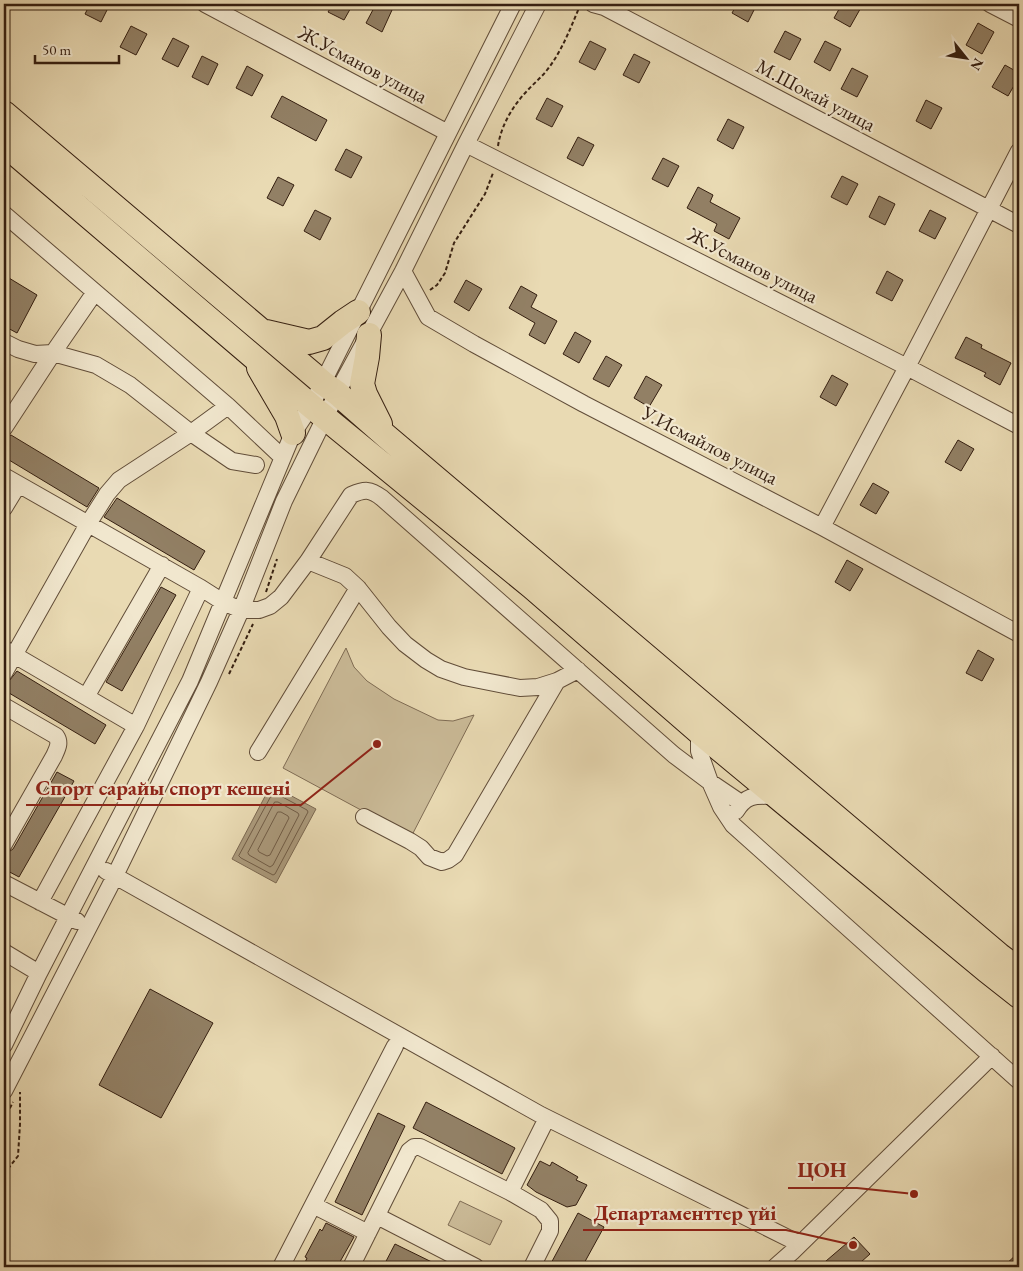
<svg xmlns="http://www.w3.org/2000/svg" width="1023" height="1271" font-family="'EB Garamond',serif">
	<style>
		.green { fill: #caba97; stroke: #7f6c54 }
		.water { fill: #ab9a7c; stroke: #7b6851 }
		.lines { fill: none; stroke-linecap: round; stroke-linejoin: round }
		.shore { stroke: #705c46; stroke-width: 1 }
		.building { fill: #928065; stroke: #341e10 }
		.minor-casing { stroke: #614d39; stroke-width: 18 }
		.highway-casing { stroke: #341e10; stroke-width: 26 }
		.path { stroke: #341e10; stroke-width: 2; stroke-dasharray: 4 2.5; stroke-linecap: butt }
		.minor { stroke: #f1e7ce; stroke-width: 16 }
		.highway { stroke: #e9dab3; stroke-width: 24 }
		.labels { text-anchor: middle; stroke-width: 4.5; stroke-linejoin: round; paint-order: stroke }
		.street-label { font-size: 20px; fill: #341e10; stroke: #f1e7ce }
		.leader { fill: none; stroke: #8f2418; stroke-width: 2 }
		.callout-dot { fill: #8f2418; stroke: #f1e7ce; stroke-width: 2 }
		.callout-label { font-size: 21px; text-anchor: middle; font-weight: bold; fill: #8f2418; stroke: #f1e7ce; stroke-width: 4.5; stroke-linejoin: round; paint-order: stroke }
	</style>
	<rect width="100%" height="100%" fill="#e9dab3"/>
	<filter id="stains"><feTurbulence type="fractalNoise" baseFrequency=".004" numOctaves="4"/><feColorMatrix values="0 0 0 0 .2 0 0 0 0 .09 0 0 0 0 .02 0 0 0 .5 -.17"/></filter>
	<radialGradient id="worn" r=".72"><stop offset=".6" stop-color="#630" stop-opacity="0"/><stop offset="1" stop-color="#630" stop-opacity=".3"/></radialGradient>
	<path class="green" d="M346 648 354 667 367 681 394 699 438 720 453 721 474 715 411 837 283 768Z
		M460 1201 502 1221 490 1245 448 1225Z"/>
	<path class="water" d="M271 785 316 809 276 883 232 859Z"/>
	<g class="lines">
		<path class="shore" d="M273 793H275L307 810 308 812 275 874 273 875 241 858 239 856Z
			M275 802H278L298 813 299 815 273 865 270 867 249 855 248 853Z
			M278 812H281L288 816 289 818 270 855 267 856 259 852 258 850Z"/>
	</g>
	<path class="building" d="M90 4H110L101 22 85 14Z
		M333 4H353L344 20 328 12Z
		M376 4H379L392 10 382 32 366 23Z
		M737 4H757L748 22 732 13Z
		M842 4H863L850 27 834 18Z
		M978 23 994 32 982 54 966 45Z
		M131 26 147 34 136 55 120 47Z
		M785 31 801 39 790 60 774 52Z
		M173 38 189 46 178 67 162 59Z
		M590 41 606 49 595 70 579 62Z
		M825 41 841 49 830 71 814 62Z
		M634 54 650 62 639 83 623 75Z
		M202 56 218 64 208 85 192 77Z
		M1005 65 1019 73V77L1008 96 992 87Z
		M247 66 263 75 252 96 236 88Z
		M852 68 868 76 857 97 841 89Z
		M282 96 327 120 316 141 271 117Z
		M547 98 563 106 552 127 536 119Z
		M926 100 942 108 931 129 916 121Z
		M728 119 744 127 733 149 717 140Z
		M578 137 594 145 583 166 567 158Z
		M346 149 362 157 351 178 335 170Z
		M663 158 679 166 668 187 652 179Z
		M842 176 858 184 847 205 831 197Z
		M278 177 294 185 283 206 267 198Z
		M698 187 713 195 710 202 740 218 729 239 714 231 717 224 687 208Z
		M879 196 895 204 885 225 869 217Z
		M315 210 331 218 320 240 304 231Z
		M930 210 946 218 935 239 919 231Z
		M887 271 903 280 892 301 876 293Z
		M4 275 37 295 17 333 4 326Z
		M466 280 482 289 469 311 454 302Z
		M521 286 537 295 531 307 557 321 545 344 529 335 535 323 509 308Z
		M575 332 591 341 579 363 563 354Z
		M966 337 982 345 981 348 1011 363 1000 385 984 376 986 373 955 358Z
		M606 356 622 365 609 387 593 379Z
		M832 375 848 384 836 406 820 397Z
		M646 376 662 385 649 407 634 398Z
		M11 435 99 488 87 507 4 457V438L8 437Z
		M958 440 974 449 961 471 945 462Z
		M873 483 889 492 876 514 860 505Z
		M117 498 205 551 194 570 104 517Z
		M847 560 863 569 850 591 835 582Z
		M161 587 176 595 122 691 106 682Z
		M978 650 994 659 982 681 966 673Z
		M17 671 106 725 95 744 4 690V683L9 681Z
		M57 772 74 781 19 877 4 869V859L7 853 13 849Z
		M150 989 213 1023 161 1118 99 1085Z
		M426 1102 515 1148 502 1174 413 1128Z
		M378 1113 405 1126 362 1215 335 1202Z
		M540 1161 550 1166 552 1162 578 1177 576 1180 587 1185 576 1205 567 1207 536 1192 527 1185Z
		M578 1213 604 1227 582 1267H549Z
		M326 1223 354 1237 337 1267H303L307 1258 305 1257 320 1229 322 1231Z
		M854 1237 870 1254 861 1262 866 1267H819Z
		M395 1244 442 1267H383Z
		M1019 1252V1267H1003Z"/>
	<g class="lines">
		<g class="minor-casing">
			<path id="minor" d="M205 4 448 133
				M593 4 604 7 1019 225
				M990 4 1019 19
				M466 144 907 367 1019 426
				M4 214 228 406 282 457
				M403 271 428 317 474 344 584 404 822 527 1019 634
				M4 342 18 349 35 354 53 353 96 365 130 385 191 433 232 461 256 465
				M4 428 53 353 95 292
				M4 476 201 588 223 602 241 610H259L270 606 281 597 308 561 351 495C365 489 370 489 382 498L674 755 710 782 741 803
				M4 508 18 485
				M822 527 907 367 1019 151
				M308 561 345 576 358 588 389 627 405 644 426 660 441 669 464 677 520 688 538 687 557 681 578 670
				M4 649 136 726
				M4 673 88 524 107 494 119 480 191 433 228 406
				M86 697 162 565
				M4 706 56 736C61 743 57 749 54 756L4 844
				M699 732V751L710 782 721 807 733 825 1019 1081
				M258 752 358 588
				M736 811C747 793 757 796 776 796
				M364 817 410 841 421 848 429 857 442 862 448 860 455 855 557 681
				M106 871 541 1115 800 1244
				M4 883 77 921
				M40 902 136 726 201 588
				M4 952 39 973
				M4 1045 39 973 190 681 293 433 311 406 513 4
				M4 1091 110 886 209 682 241 610 284 501 337 393 403 271 466 144 538 4
				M313 1205 368 1233
				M377 1216 476 1267
				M281 1267 395 1046
				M351 1267 409 1151 414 1147H420L510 1192
				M532 1267 550 1231V1221L541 1210 510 1192 547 1118
				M775 1267 792 1252 992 1056"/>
		</g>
		<g class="highway-casing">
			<path id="highway" d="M4 113 323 383 337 393 386 436 999 955 1019 970
				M4 144 311 406 532 587 699 732 986 970 1019 996
				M266 332 309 342 323 338 343 322 358 312
				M369 335 367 357 362 384 365 394 380 424
				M259 368 287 416 293 433"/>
		</g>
		<path class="path" d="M498 146C501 126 512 107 526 92 533 84 541 78 547 70 562 51 570 29 579 8
			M430 290 437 285 445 273 454 243 485 194 493 173
			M266 592 277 559
			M229 674 253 624
			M4 1120 13 1102
			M4 1174 18 1156 20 1124V1092"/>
		<use href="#minor" class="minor"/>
		<use href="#highway" class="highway"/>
	</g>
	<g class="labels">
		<g class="street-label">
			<text transform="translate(363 64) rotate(28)" y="7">Ж.Усманов улица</text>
			<text transform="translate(816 95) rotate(28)" y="7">М.Шокай улица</text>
			<text transform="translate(753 265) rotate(27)" y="7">Ж.Усманов улица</text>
			<text transform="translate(710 445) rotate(27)" y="7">У.Исмайлов улица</text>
		</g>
	</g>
	<path class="leader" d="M377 744L301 805H26M914 1194L857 1188H788M853 1245L786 1230H583"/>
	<g class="callout-dot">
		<circle cx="377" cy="744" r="5"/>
		<circle cx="914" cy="1194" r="5"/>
		<circle cx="853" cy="1245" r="5"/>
	</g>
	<g class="callout-label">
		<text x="163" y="795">Спорт сарайы спорт кешені</text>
		<text x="822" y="1177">ЦОН</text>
		<text x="685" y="1220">Департаменттер үйі</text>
	</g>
	<rect width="1023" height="1271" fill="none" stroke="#e9dab3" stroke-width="20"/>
	<rect x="5" y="5" width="1013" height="1261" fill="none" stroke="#341e10" stroke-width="2.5"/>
	<rect x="10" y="10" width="1003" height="1251" fill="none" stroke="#341e10"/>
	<g transform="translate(966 58) rotate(120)" stroke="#f1e7ce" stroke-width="4" paint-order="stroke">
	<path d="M0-4L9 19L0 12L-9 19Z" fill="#341e10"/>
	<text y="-8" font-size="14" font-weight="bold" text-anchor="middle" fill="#341e10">N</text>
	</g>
	<path d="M35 55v8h84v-8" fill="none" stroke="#341e10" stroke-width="2.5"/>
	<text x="42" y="55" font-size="15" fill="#341e10" stroke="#f1e7ce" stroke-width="4" paint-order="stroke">50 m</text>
	<rect width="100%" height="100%" filter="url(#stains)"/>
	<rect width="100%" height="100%" fill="url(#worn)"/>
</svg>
